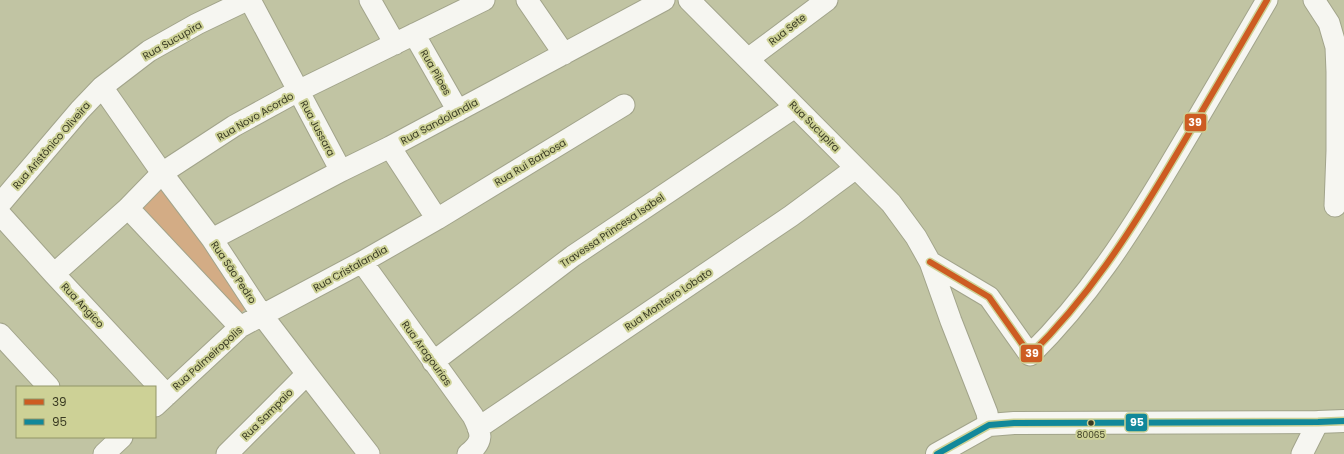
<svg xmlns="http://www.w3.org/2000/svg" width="1344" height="454" font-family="Poppins,sans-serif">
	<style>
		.green { fill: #d3ac85 }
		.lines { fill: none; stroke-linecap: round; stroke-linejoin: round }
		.minor-casing { stroke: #a2a48b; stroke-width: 23 }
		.tertiary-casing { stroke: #a2a48b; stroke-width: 24 }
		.minor { stroke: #f6f6f1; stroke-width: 21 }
		.tertiary { stroke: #f6f6f1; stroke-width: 22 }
		.bus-1-casing { stroke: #cdd196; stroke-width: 9 }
		.bus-2-casing { stroke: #cdd196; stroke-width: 9 }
		.bus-1 { stroke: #cd5c22; stroke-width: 6 }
		.bus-2 { stroke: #11889a; stroke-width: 6 }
		.bus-dot { fill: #393a22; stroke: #cdd196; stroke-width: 1.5 }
		.labels { text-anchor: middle; stroke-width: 4; stroke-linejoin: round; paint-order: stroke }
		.bus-label { font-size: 9px; fill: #393a22; stroke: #cdd196 }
		.street-label { font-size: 10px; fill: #393a22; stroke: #cdd196 }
		.line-badge { stroke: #cdd196; stroke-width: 1.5 }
		.badge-label { font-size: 11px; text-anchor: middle; font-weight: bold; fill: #fff }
	</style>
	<rect width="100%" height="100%" fill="#c1c4a3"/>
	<path class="green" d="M163 183 251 303 239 315 138 206Z"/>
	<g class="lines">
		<g class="minor-casing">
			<path id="minor" d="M250 0 341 171
				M370 0 395 44
				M527 0 564 54
				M689 0 891 203 916 237 930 262 951 321 987 413 989 425
				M1314 0 1329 23 1336 47 1337 72V151L1335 206
				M414 34 458 111
				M748 59 827 0
				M102 87 162 173 212 239 262 315 307 374 369 454
				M390 147 437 219
				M0 204 80 110 102 87 149 51 197 24 247 0
				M128 208 240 327
				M0 214 54 274 167 395
				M212 239 341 171 390 147 664 0
				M362 262 473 416C482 434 484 441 468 454
				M930 262 989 297 1030 355C1088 298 1129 234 1170 165 1203 110 1235 55 1267 0
				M54 274 128 208 162 173 234 126 298 91 484 0
				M0 334 49 387
				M433 362 573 256 795 107
				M155 406 240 327 362 262 437 219 624 105
				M478 428 791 216 856 168
				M104 454 122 437
				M227 454 307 374
				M1302 454 1318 422"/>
		</g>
		<g class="tertiary-casing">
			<path id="tertiary" d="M937 454 989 425 1014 423 1318 422 1344 421"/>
		</g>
		<use href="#minor" class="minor"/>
		<use href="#tertiary" class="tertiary"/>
		<g class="bus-1-casing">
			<path id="bus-1" d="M930 262 989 297 1030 355C1088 298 1129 234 1170 165 1203 110 1235 55 1267 0"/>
		</g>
		<g class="bus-2-casing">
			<path id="bus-2" d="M937 454 989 425 1014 423 1318 422 1344 421"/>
		</g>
		<use href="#bus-1" class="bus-1"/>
		<use href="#bus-2" class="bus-2"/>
	</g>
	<circle class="bus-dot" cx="1091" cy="423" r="3.5"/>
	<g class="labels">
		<g class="bus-label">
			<text x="1091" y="438">80065</text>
		</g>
		<g class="street-label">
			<text transform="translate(787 29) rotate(-38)" y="4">Rua Sete</text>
			<text transform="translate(172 40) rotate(-30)" y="4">Rua Sucupira</text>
			<text transform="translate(436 72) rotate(60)" y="4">Rua Piloes</text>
			<text transform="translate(255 116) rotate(-30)" y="4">Rua Novo Acordo</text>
			<text transform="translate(439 121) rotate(-28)" y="4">Rua Sandolandia</text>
			<text transform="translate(815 126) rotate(45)" y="4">Rua Sucupira</text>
			<text transform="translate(318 128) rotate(62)" y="4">Rua Jussara</text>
			<text transform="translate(51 145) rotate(-49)" y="4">Rua Aristônico Oliveira</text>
			<text transform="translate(530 162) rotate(-31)" y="4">Rua Rui Barbosa</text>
			<text transform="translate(612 230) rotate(-34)" y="4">Travessa Princesa Isabel</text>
			<text transform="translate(350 268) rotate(-29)" y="4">Rua Cristalandia</text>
			<text transform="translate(234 272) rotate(56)" y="4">Rua São Pedro</text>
			<text transform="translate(668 299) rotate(-34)" y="4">Rua Monteiro Lobato</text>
			<text transform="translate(83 305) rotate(47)" y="4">Rua Angico</text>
			<text transform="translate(427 353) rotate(54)" y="4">Rua Aragourias</text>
			<text transform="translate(207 358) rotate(-42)" y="4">Rua Palmeiropolis</text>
			<text transform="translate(267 414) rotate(-45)" y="4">Rua Sampaio</text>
		</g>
	</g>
	<g class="line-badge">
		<rect x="1184" y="113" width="23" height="19" rx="4" fill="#cd5c22"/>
		<rect x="1020" y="344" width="23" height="19" rx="4" fill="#cd5c22"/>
		<rect x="1125" y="413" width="23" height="19" rx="4" fill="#11889a"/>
	</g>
	<g class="badge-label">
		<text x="1195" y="126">39</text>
		<text x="1032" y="357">39</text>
		<text x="1137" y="426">95</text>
	</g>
	<rect x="16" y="386" width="140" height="52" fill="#cdd196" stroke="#929568"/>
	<rect x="24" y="399" width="20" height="6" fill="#cd5c22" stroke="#929568"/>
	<text x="52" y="406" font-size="12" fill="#393a22">39</text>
	<rect x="24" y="419" width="20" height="6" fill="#11889a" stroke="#929568"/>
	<text x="52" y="426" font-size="12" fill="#393a22">95</text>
</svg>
